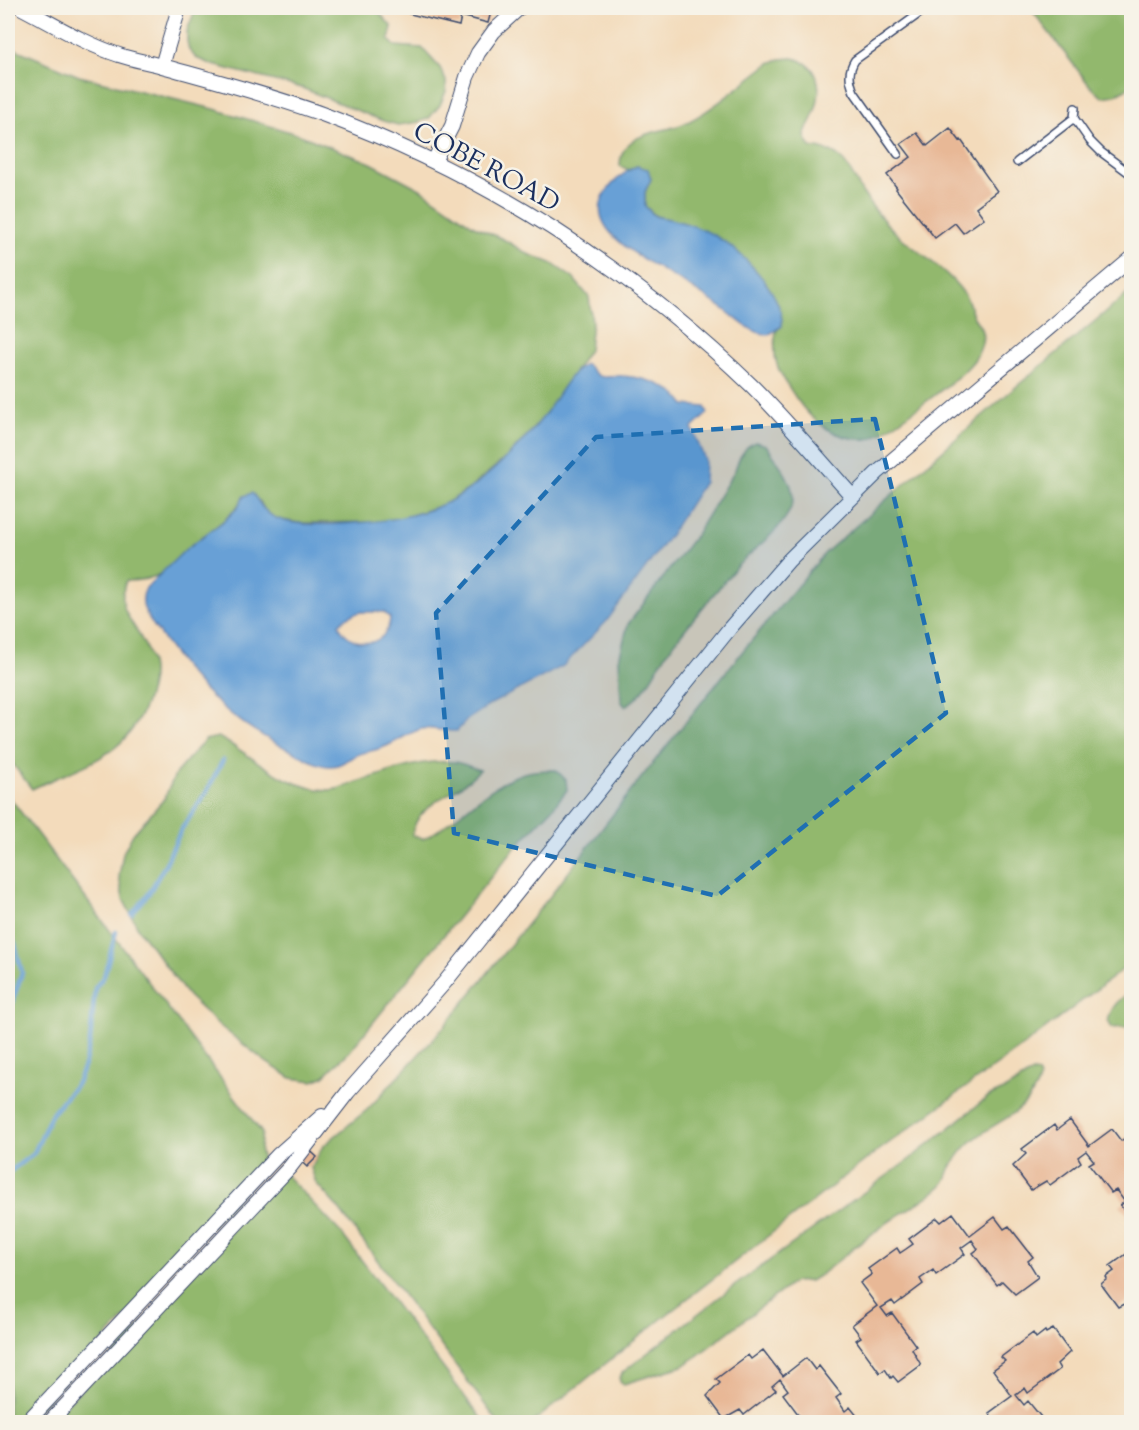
<svg xmlns="http://www.w3.org/2000/svg" width="1139" height="1430" font-family="'Sorts Mill Goudy',serif">
	<style>
		.forest { fill: #92b86d; stroke: #567466; stroke-width: 1.5 }
		.water { fill: #68a0d6; stroke: #42689a; stroke-width: 1.5; fill-rule: evenodd }
		.lines { fill: none; stroke-linecap: round; stroke-linejoin: round }
		.stream { stroke: #68a0d6; stroke-width: 4.5 }
		.building { fill: #e8b896 }
		.lane-casing { stroke: #3b496c; stroke-width: 10 }
		.street-casing { stroke: #3b496c; stroke-width: 16 }
		.lane { stroke: #fff; stroke-width: 7 }
		.street { stroke: #fff; stroke-width: 14 }
		.marked { fill: #1f6fb2; fill-opacity: 0.2; stroke: #1f6fb2; stroke-width: 4.5; stroke-dasharray: 12 8; stroke-linejoin: round }
		.labels { text-anchor: middle; stroke-width: 5; stroke-linejoin: round; paint-order: stroke }
		.street-label { font-size: 26px; fill: #1b2f5e; stroke: #f7f3e8 }
	</style>
	<rect width="100%" height="100%" fill="#f7f3e8"/>
	<filter id="ink" filterUnits="userSpaceOnUse"><feTurbulence type="fractalNoise" baseFrequency=".0167" numOctaves="2"/><feDisplacementMap in="SourceGraphic" scale="12" xChannelSelector="R" yChannelSelector="G"/><feConvolveMatrix kernelMatrix="1 2 1 2 8 2 1 2 1" color-interpolation-filters="sRGB"/></filter>
	<filter id="wash" filterUnits="userSpaceOnUse"><feTurbulence type="fractalNoise" baseFrequency=".008" numOctaves="4" result="noise"/><feDisplacementMap in="SourceGraphic" scale="24" xChannelSelector="R" yChannelSelector="G"/><feGaussianBlur stdDeviation="1.35" result="paint"/><feColorMatrix in="noise" values="0 0 0 0 0 0 0 0 0 0 0 0 0 0 0 0 0 1.4 0 .05"/><feComposite in="paint" operator="in"/></filter>
	<g filter="url(#wash)">
		<rect width="100%" height="100%" fill="#f3dbbb"/>
		<path class="forest" d="M196 8H375L392 27 389 40 395 46 422 48 440 68 446 81V91L440 105 429 118 419 122 398 125 383 121 302 88 213 65 196 58 189 50 187 41V31Z
			M1030 8H1131V86L1115 95 1102 97 1090 86Z
			M8 46 79 76 214 109 300 135 371 163 422 190 474 226 503 239 528 254 551 263 573 278 589 297 592 322 589 350 543 418 510 454 469 489 445 504 406 517 379 522 299 523 277 519 265 511 260 501 244 496C230 521 206 532 185 550 177 557 171 567 162 573 152 579 137 581 126 581 116 608 130 617 142 640 153 660 155 674 148 696 130 758 83 764 32 789L8 758Z
			M793 58C823 65 823 94 812 118 810 124 805 129 805 135 805 140 808 143 811 147 845 152 847 165 862 192 872 207 884 222 897 234 918 253 954 274 967 299 970 304 971 311 973 316 976 321 981 326 982 332 985 342 977 358 970 365 959 378 881 438 867 439 837 441 812 422 796 398 779 372 771 363 776 331L782 326 688 224 656 216 645 206V192L651 179 637 166 629 170 620 166C620 156 623 148 631 142 646 131 666 131 683 124 711 112 745 81 770 63L780 59Z
			M1131 291V963L1027 1043 871 1156 665 1316 533 1422H498L339 1209 316 1183 311 1168 323 1146 368 1109 443 1028 551 895 641 778 742 652 825 553 1005 396Z
			M755 442 766 445C776 460 793 480 793 498 793 524 748 552 733 571 711 598 687 625 667 653 654 671 646 695 625 706L621 701 619 659 628 624 697 533 735 470 740 457 747 447Z
			M218 737C253 755 286 790 329 790 340 790 353 783 364 780 392 771 423 759 454 762 463 763 472 768 480 770 474 775 468 781 461 786 442 798 415 810 412 835L423 839C458 822 486 785 524 773 534 770 546 770 556 770L566 780 567 790 552 809 513 850 350 1051 323 1077 313 1081 291 1078 266 1062 220 1026 188 996 139 930 123 899 119 877 123 853 133 834 164 799 176 773 205 740Z
			M8 795 262 1133 260 1148 265 1169 27 1422H8Z
			M1131 991V1024L1126 1027 1112 1028 1108 1021C1111 1006 1119 1000 1131 991Z
			M1033 1072 1038 1073 1040 1078C1027 1116 997 1119 971 1142 964 1148 956 1159 951 1167 947 1174 948 1180 941 1186 927 1199 911 1207 896 1217 869 1234 845 1256 820 1275L810 1281 794 1282 685 1365 624 1384 620 1381 619 1378 623 1372 730 1289 910 1159 988 1097 1006 1089Z
			M284 1173 341 1233 484 1422H50Z"/>
		<path class="water" d="M637 166 648 169 651 179 645 192V206C648 209 652 214 655 216 660 218 668 218 673 220 686 223 700 228 712 234 740 249 784 293 782 326L768 335C748 331 741 322 725 310 712 301 699 293 687 285 661 268 578 233 606 192 615 179 624 172 637 166Z
			M585 364C591 367 594 374 599 376 607 379 614 375 623 376 647 378 671 385 685 405L705 407 708 413 692 428 705 460 704 482 670 535 606 622 563 666 491 704 468 719 457 731C446 732 429 727 421 729 408 733 397 742 384 747 375 751 366 751 357 755 347 759 340 767 328 766 317 766 304 757 294 752 235 725 198 690 161 636 151 621 136 606 146 588L186 549 225 520 238 507 244 496 252 493C258 499 260 506 266 511 282 529 331 524 354 523 385 521 415 517 444 504 476 490 522 445 543 417 557 399 566 376 585 364ZM361 612H384L390 618C388 649 351 650 339 625 345 617 352 614 361 612Z"/>
		<g class="lines">
			<path class="stream" d="M132 914 149 893 165 865 181 830 206 793 223 760
				M8 931 15 944 22 973 8 1014
				M8 1173 34 1153 51 1115 77 1083 84 1066 90 1041 95 988 104 976 116 932"/>
		</g>
		<g id="blocks">
			<path class="building" d="M399 8H492L488 23 461 16 459 26 398 11Z
				M950 128 960 141 961 140 997 191 976 207 984 218 963 233 955 223 935 238 896 189 897 188 887 175 911 157 901 144 917 133 927 146Z
				M1070 1120 1089 1146 1112 1129 1121 1141 1126 1137 1132 1144V1220L1120 1205 1125 1202 1116 1190 1111 1193 1089 1164 1094 1161 1086 1151 1078 1157 1081 1162 1050 1185 1046 1181 1031 1190 1013 1166 1026 1154 1022 1149 1054 1125 1057 1130Z
				M299 1140 317 1157 307 1167 289 1150Z
				M953 1213 970 1236 995 1217 1004 1229 1009 1226 1033 1257 1028 1261 1038 1277 1015 1294 1002 1281 997 1285 973 1253 978 1249 972 1240 961 1248 965 1254 936 1275 933 1270 920 1279 923 1284 895 1305 892 1301 881 1308 887 1316 892 1313 916 1346 912 1349 921 1365 898 1382 893 1376 891 1378 885 1369 880 1373 856 1340 861 1337 852 1325 877 1306 860 1283 872 1274 868 1269 897 1248 900 1253 906 1249 913 1244 909 1239 937 1218 941 1222Z
				M1132 1250V1300L1118 1307 1101 1284 1107 1279 1106 1277 1114 1271 1110 1266Z
				M1053 1329 1070 1352 1057 1364 1060 1369 1028 1393 1025 1388 1016 1395 1024 1405 1028 1401 1045 1422H996L989 1413 1012 1396 993 1370 1005 1361 1001 1357 1033 1333 1036 1338 1045 1331 1046 1333Z
				M763 1350 783 1376 806 1358 815 1370 819 1366 841 1394 836 1398 845 1411 850 1407 862 1422H812L809 1418 804 1422 783 1394 788 1390 780 1379 772 1386 776 1390 744 1415 740 1410 724 1419 707 1396 720 1383 716 1379 748 1355 751 1359Z"/>
		</g>
	</g>
	<g filter="url(#ink)">
		<use href="#blocks" fill-opacity="0" stroke="#3b496c" stroke-width="1.5"/>
		<g class="lines">
			<g class="lane-casing">
				<path id="lane" d="M1074 118 1075 108
					M898 154 854 92C849 80 848 71 855 60L927 8
					M1017 162 1074 118 1090 141 1101 152 1132 175
					M1132 1072V1074"/>
			</g>
			<g class="street-casing">
				<path id="street" d="M22 8C53 24 85 44 119 55 133 60 148 62 162 66 216 81 270 95 322 114 484 174 629 267 752 386 787 421 819 459 852 496
					M162 66 179 8
					M434 161 452 126 467 77 478 53 494 31 519 8
					M27 1422 278 1155 322 1116
					M50 1422 290 1167 348 1092 445 982 730 628 789 560 877 473 1132 258"/>
			</g>
			<use href="#lane" class="lane"/>
			<use href="#street" class="street"/>
		</g>
	</g>
	<path class="marked" d="M875 419 946 713 717 896 454 833 436 613 596 437Z"/>
	<g class="labels">
		<g class="street-label">
			<text transform="translate(487 166) rotate(28)" y="9">COBE ROAD</text>
		</g>
	</g>
	<rect width="1139" height="1430" fill="none" stroke="#f7f3e8" stroke-width="30"/>
</svg>
